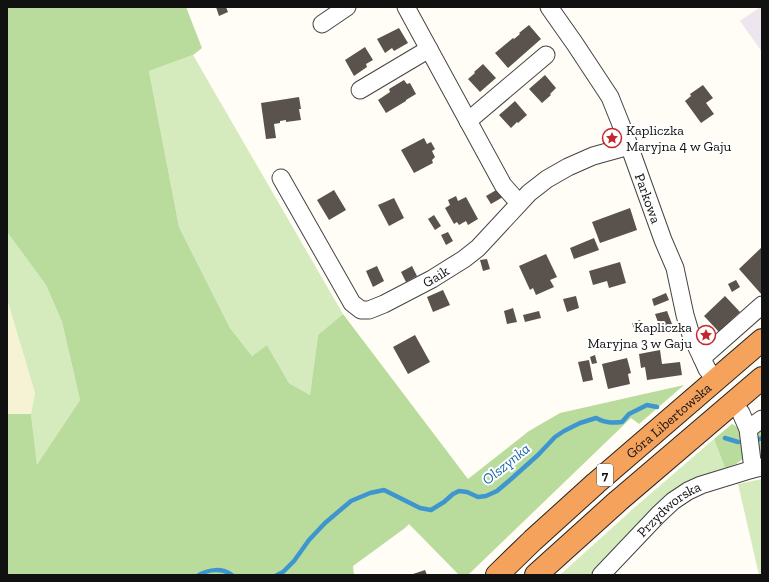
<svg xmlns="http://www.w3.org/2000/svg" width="769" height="582" font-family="'Zilla Slab',serif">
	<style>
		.industrial { fill: #eee6ef }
		.farmland { fill: #f6f3d4 }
		.green { fill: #d5ebbd }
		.forest { fill: #b9dc9c }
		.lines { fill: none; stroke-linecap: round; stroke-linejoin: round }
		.stream { stroke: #3f96cf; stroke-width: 4.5 }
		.building { fill: #5a524d }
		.minor-casing { stroke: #444; stroke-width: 19 }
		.highway-casing { stroke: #222; stroke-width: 24 }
		.minor { stroke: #fff; stroke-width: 17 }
		.highway { stroke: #f5a25d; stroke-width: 22 }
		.labels { text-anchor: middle; stroke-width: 4; stroke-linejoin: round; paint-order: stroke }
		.shield { fill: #fff; stroke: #585858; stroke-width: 1 }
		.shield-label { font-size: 13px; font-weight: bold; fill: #111 }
		.poi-label { font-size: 14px; fill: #111; stroke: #fff; text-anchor: start }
		.street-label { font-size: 14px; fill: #111; stroke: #fff }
		.water-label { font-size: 15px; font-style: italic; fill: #1768a6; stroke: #fff }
	</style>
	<rect width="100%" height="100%" fill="#fffdf5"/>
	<path class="industrial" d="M760 7H762V52L740 21Z"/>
	<path class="farmland" d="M7 299 35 393 31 414H7Z"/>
	<path class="green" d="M193 55 343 314 318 335 310 395 289 383 267 345 252 356 230 328 179 227 149 71Z
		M7 232 46 285 62 322 80 400 37 466 31 414 35 393 7 299Z
		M714 439 725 468 688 484 609 560 591 575H560L634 508Z
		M762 479V575H759L738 484Z"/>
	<path class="forest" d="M7 7H186L202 48 193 55 149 71 179 227 230 328 252 356 267 345 289 383 310 395 318 335 343 314 468 479 529 431 560 413 684 385 639 424 631 418 468 575H459L409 524 405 528 353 566 354 575H7V414H31L37 465 80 400 62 322 46 285 7 232Z
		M732 424C746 430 744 445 744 458L736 464 725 468 714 439Z
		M762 429V456L760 457 755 431Z"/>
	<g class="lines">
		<path class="stream" d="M725 438 738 442
			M757 440 762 438
			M199 575C209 569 222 568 232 575
			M277 575 283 572 294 561 309 540 325 523 351 501 370 493 384 490 420 508 431 510 444 502 453 494 459 491 467 492 478 497 486 496 497 491 510 480 538 455 555 437 564 431 580 423 596 418C605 423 612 423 622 422L629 414 647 405 657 407"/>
	</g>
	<path class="building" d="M216 7H226L228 12 219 16Z
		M529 25 541 39 508 68 495 53 513 38 514 39 520 34 519 33Z
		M399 28 408 43 394 51 392 48 385 53 377 39Z
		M365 47 373 60 366 64 367 67 354 76 345 60Z
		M483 64 496 78 480 92 468 79 475 73 474 72Z
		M545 75 556 88 550 94 551 95 542 103 529 89Z
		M404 80 407 84 410 83 416 94 406 100V101L386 113 378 100 390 92 389 89Z
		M703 85 713 98 706 103 714 114 701 123 685 101 691 96 690 94Z
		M299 97 301 109H299L301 120 286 122V120L280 121V123L274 124 276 138 266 139 261 103Z
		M515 101 527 115 518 123 517 122 511 128 499 115Z
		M424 138 427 144 431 142 435 149 432 151 435 157 432 160 433 163 414 173 401 150Z
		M498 189 503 197 491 204 486 196Z
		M334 190 346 210 329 220 317 200Z
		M456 196 458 201 466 197 478 219 468 225 466 221 459 225 457 222 454 224 445 208 450 205 448 200Z
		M394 198 404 218 389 226 378 205Z
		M630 208 637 230 600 243 592 222Z
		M434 215 441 226 435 230 428 219Z
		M448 232 453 241 446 245 441 235Z
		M594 238 599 250 574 259 570 248Z
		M762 247V295L739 269Z
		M546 254 557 277 550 280 554 287 536 295 533 288 530 290 519 266Z
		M487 259 490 269 483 271 480 260Z
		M620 262 626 283 609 288 607 281 593 285 589 271Z
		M377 266 384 281 373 287 366 271Z
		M412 266 417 276 406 282 401 272Z
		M736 280 740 287 732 292 728 284Z
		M443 290 450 305 433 312 427 297Z
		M666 293 669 300 654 306 652 299Z
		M576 296 579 308 567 312 563 299Z
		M725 296 740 312 730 321 733 324 728 329 725 326 719 332 704 316Z
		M513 308 517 322 507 324 504 311Z
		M539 311 541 318 525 322 523 315Z
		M667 311 672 324 660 328 655 314Z
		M640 320 643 328 635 331 632 323Z
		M415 335 430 362 408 374 393 347Z
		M660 350 662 364 680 362 682 375 647 380 645 367 641 368 639 354Z
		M595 355 597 363 592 364 590 357Z
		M627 358 631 373 628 374 630 384 608 389 602 364Z
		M589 360 593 380 583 382 578 362Z
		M425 570 427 575H410Z"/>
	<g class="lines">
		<g class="minor-casing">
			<g id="minor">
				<path d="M406 7 503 185 519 203"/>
				<path id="s1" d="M549 7 575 44 610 97 626 137 663 240 675 268 685 315 691 335 702 358"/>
				<path d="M322 24 347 7"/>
				<path d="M360 90 429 49"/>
				<path d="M468 121 546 55"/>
				<path id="s2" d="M281 178 352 303 361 310H369L384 304 432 279 464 259 478 248 529 193 547 179 568 167 593 156 629 146"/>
				<path d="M716 380 707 369 702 358 762 305"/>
				<path d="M733 403 741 413 748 429 753 469"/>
				<path d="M748 429 762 419"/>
				<path id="s3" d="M601 575 658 515 673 501 688 491 701 485 753 469 762 467"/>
			</g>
		</g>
		<g class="highway-casing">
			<g id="highway">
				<path id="s4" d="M497 575 533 540 596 483 762 340"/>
				<path d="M536 575 618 501 762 378"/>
			</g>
		</g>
		<use href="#minor" class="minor"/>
		<use href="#highway" class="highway"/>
	</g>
	<defs>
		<g id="sight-ring" transform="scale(1)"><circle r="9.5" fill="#fff" stroke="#c4262e" stroke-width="1.5"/><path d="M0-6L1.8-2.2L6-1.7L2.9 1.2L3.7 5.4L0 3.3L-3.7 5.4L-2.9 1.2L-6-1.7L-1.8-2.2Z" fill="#c4262e"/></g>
	</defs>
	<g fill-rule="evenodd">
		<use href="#sight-ring" x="612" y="138"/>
		<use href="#sight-ring" x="706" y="335"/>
	</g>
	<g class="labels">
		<rect class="shield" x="597" y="464" width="16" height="22" rx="3"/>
		<g class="shield-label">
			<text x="605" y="480">7</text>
		</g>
		<g class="poi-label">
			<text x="626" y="135">Kapliczka<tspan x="626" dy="16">Maryjna 4 w Gaju</tspan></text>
			<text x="692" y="332" text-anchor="end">Kapliczka<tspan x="692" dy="16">Maryjna 3 w Gaju</tspan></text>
		</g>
		<g class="street-label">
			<text dy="5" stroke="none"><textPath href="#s1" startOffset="217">Parkowa</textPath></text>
			<text dy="5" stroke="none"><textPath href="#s2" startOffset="238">Gaik</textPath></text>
			<text dy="5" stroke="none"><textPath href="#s4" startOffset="231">Góra Libertowska</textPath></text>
			<text dy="5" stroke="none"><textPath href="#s3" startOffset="95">Przydworska</textPath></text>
		</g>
		<g class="water-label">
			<text transform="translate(506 464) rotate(-39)" y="5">Olszynka</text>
		</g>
	</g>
	<rect width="769" height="582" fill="none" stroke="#111111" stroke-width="16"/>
</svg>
